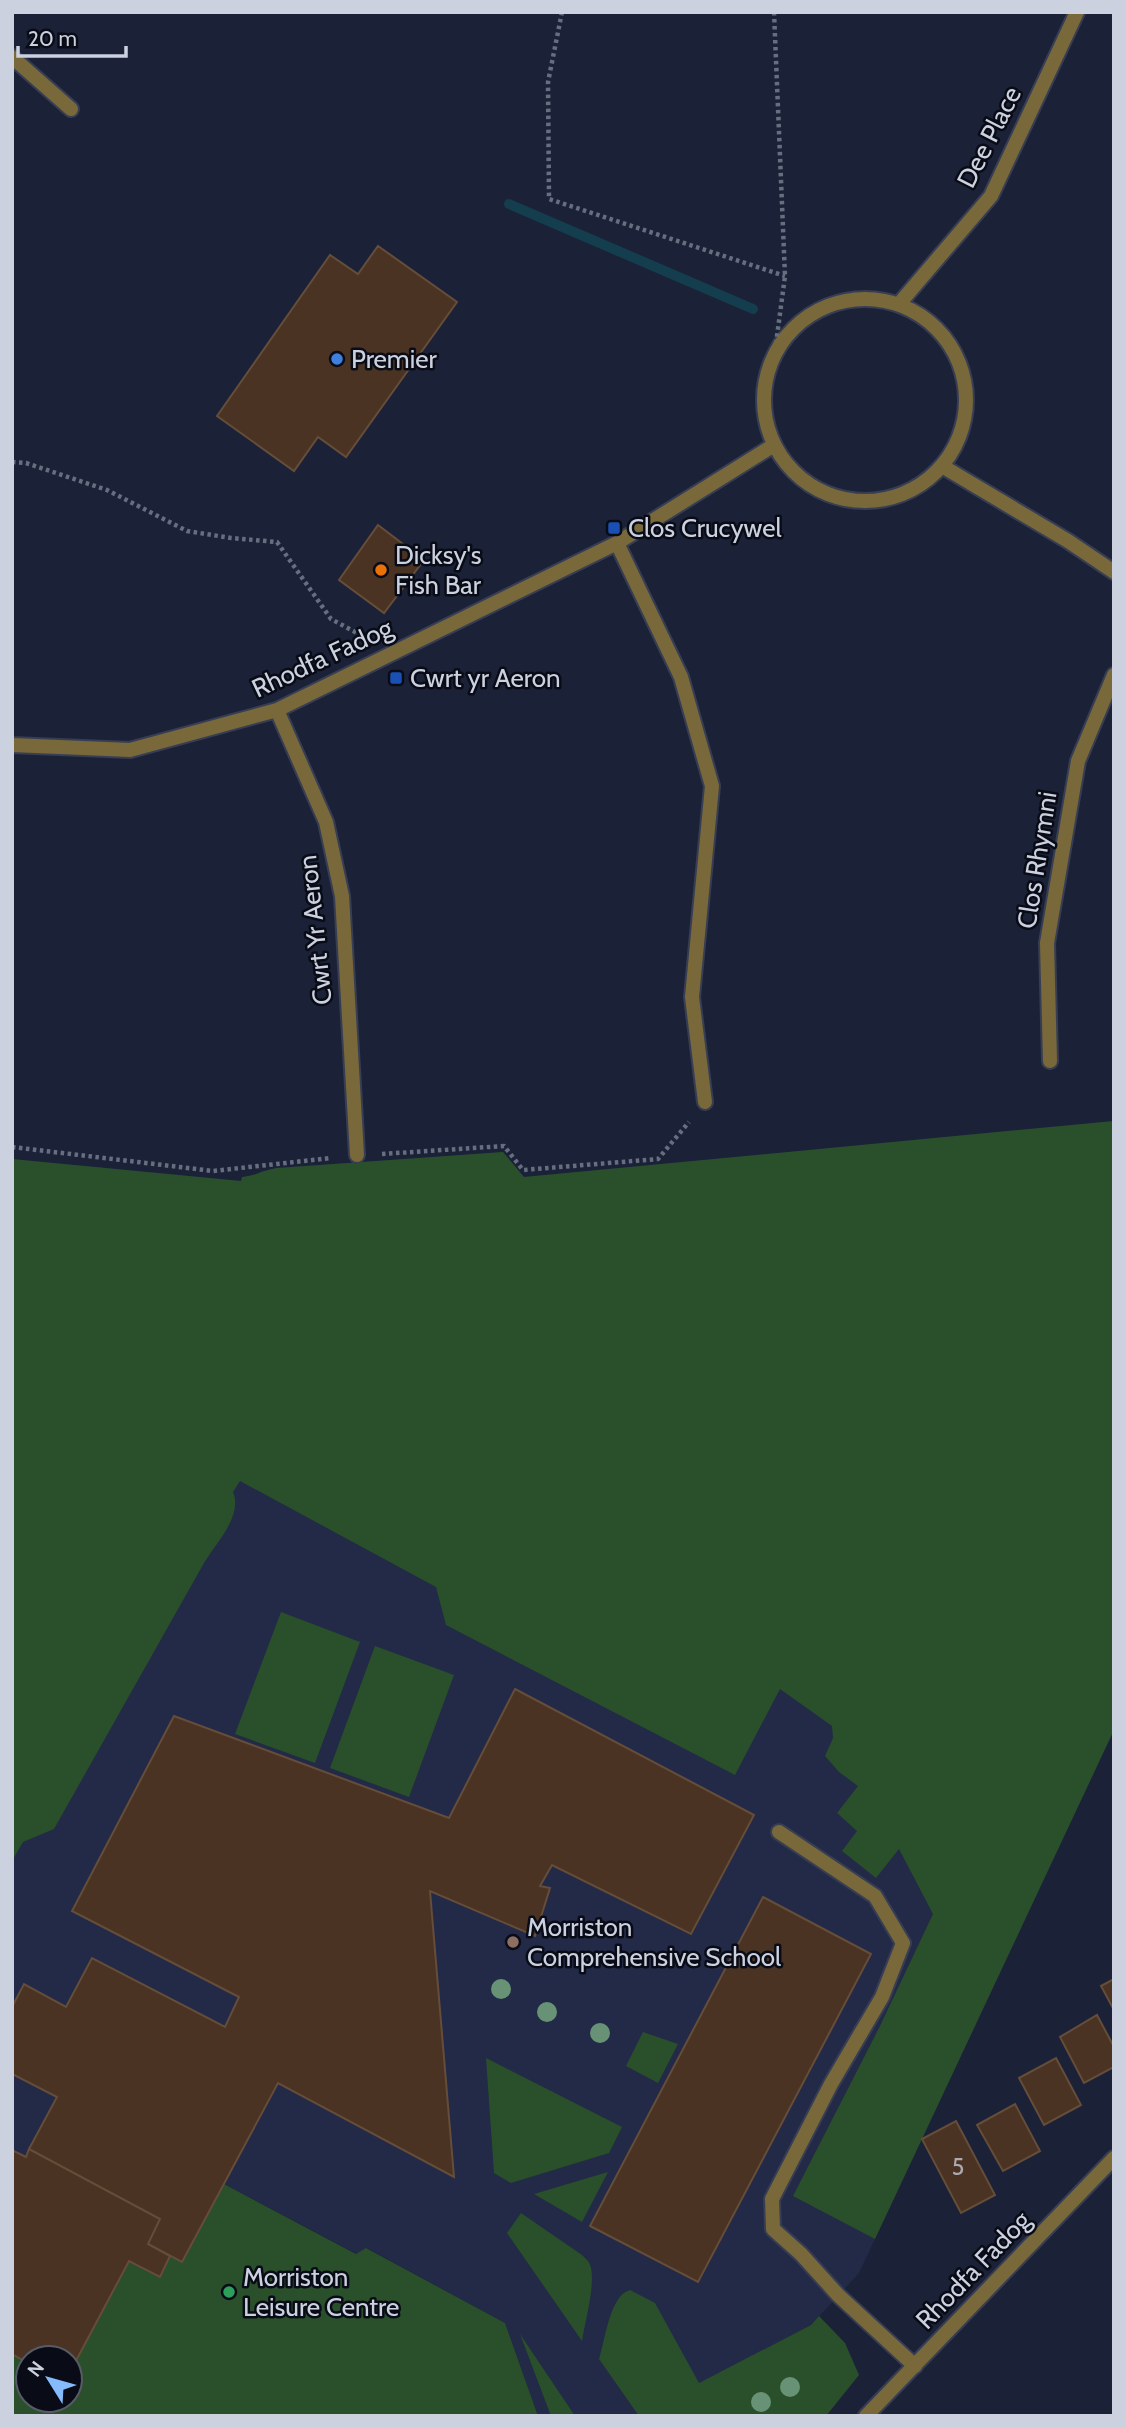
<svg xmlns="http://www.w3.org/2000/svg" width="1126" height="2428" font-family="Cabin,sans-serif">
	<style>
		.built { fill: #222a47 }
		.green { fill: #2a4f2b; fill-rule: evenodd }
		.lines { fill: none; stroke-linecap: round; stroke-linejoin: round }
		.stream { stroke: #143d4e; stroke-width: 10 }
		.building { fill: #4a3322; stroke: #654d3a; stroke-width: 2 }
		.service-casing { stroke: #373e53; stroke-width: 18 }
		.minor-casing { stroke: #373e53; stroke-width: 18 }
		.path { stroke: #676e80; stroke-width: 4.5; stroke-dasharray: 3.5 3.5; stroke-linecap: butt }
		.service { stroke: #78683a; stroke-width: 14 }
		.minor { stroke: #78683a; stroke-width: 14 }
		.tree { fill: #689275 }
		.shop-dot { fill: #3f7fe0; stroke: #090c16; stroke-width: 2.5 }
		.transit-dot { fill: #1a4fb4; stroke: #090c16; stroke-width: 2.5 }
		.food-dot { fill: #e8710a; stroke: #090c16; stroke-width: 2.5 }
		.education-dot { fill: #8d6e63; stroke: #090c16; stroke-width: 2.5 }
		.leisure-dot { fill: #2e9e5b; stroke: #090c16; stroke-width: 2.5 }
		.labels { text-anchor: middle; stroke-width: 5; stroke-linejoin: round; paint-order: stroke }
		.number-label { font-size: 23px; fill: #acaab0 }
		.street-label { font-size: 26px; fill: #ccd1e0; stroke: #090c16 }
		.poi-label { font-size: 26px; fill: #ccd1e0; stroke: #090c16; text-anchor: start }
	</style>
	<rect width="100%" height="100%" fill="#1b2238"/>
	<path class="built" d="M1114 1121V1730L859 2273 811 2325 640 2416H538L505 2323 367 2248 357 2254 224 2184 29 2149 26 2157 12 2150V1159L241 1181 242 1177 254 1176 262 1171 277 1168 503 1152 524 1177Z"/>
	<path class="green" d="M1114 1121V1730L875 2239 793 2196 879 2028 933 1914 899 1849 876 1878 842 1851 857 1831 837 1813 858 1786 839 1772 825 1756 833 1738 832 1726 780 1689 735 1775 446 1625 436 1587 240 1481 233 1492C243 1516 216 1543 204 1563L54 1829 23 1842 12 1861V1159L241 1181 242 1177C255 1176 264 1170 277 1168L503 1152 524 1177Z
		M281 1612 360 1642 315 1763 235 1734Z
		M375 1646 454 1675 409 1797 330 1768Z
		M643 2032 678 2044 658 2083 626 2066Z
		M486 2058 622 2127 609 2153 511 2183 494 2173Z
		M29 2149 224 2184 356 2254 366 2248 505 2323 538 2416H12V2150L26 2157ZM28 2358H70V2400H28Z
		M608 2172 582 2222 534 2194Z
		M521 2213 582 2255C586 2259 590 2262 591 2268 595 2288 585 2321 582 2341L507 2233Z
		M630 2290 655 2303 699 2383 811 2325 819 2316 845 2343 859 2375 826 2416H639L599 2359C605 2340 610 2295 630 2290Z
		M520 2334 575 2416H551Z"/>
	<g class="lines">
		<path class="stream" d="M509 204 753 309"/>
	</g>
	<path class="building" d="M378 246 457 302 346 457 318 437 294 471 217 416 330 255 358 274Z
		M378 525 424 560 384 613 339 580Z
		M515 1689 754 1815 691 1934 552 1865 540 1886 550 1888 535 1936 430 1891 454 2177 278 2083 182 2262 148 2244 160 2219 29 2149 57 2097 12 2074V2007L24 1984 66 2007 92 1958 225 2027 239 1997 72 1911 174 1716 449 1818Z
		M763 1897 871 1954 698 2282 590 2226Z
		M1114 1979V2010L1101 1986Z
		M1097 2015 1114 2047V2067L1084 2083 1060 2037Z
		M1056 2058 1081 2105 1044 2125 1019 2078Z
		M1015 2104 1040 2151 1003 2171 977 2125Z
		M956 2121 995 2195 961 2213 922 2139Z
		M29 2149 160 2219 148 2244 170 2256 160 2277 129 2261 70 2372V2358H28V2363L12 2354V2150L26 2157Z"/>
	<g class="lines">
		<g class="service-casing">
			<path id="service" d="M779 1832 875 1896 903 1943 882 1997 831 2084 772 2199 773 2229 801 2254 838 2295 915 2366"/>
		</g>
		<g class="minor-casing">
			<path id="minor" d="M12 57 71 109
				M764 400a101 101 0 1 1 202 0a101 101 0 1 1-202 0Z
				M899 304 991 196 1077 12
				M942 466 1068 541 1114 572
				M617 543 681 677 712 786 692 997 705 1102
				M277 710 326 822 342 896 357 1155
				M12 745 130 750 277 710 617 543 774 445
				M1050 1061 1047 943 1078 761 1114 675
				M866 2416 1114 2158"/>
		</g>
		<path class="path" d="M562 12 548 82 549 199 785 276
			M774 12 785 276 775 351
			M12 462 26 463 107 490 187 531 231 538 277 542 331 619 368 639
			M12 1147 213 1171 331 1158
			M382 1154 504 1146 523 1170 658 1159 689 1122"/>
		<use href="#service" class="service"/>
		<use href="#minor" class="minor"/>
	</g>
	<g class="tree">
		<circle cx="501" cy="1989" r="10"/>
		<circle cx="547" cy="2012" r="10"/>
		<circle cx="600" cy="2033" r="10"/>
		<circle cx="790" cy="2387" r="10"/>
		<circle cx="761" cy="2402" r="10"/>
	</g>
	<circle class="shop-dot" cx="337" cy="359" r="7"/>
	<g class="transit-dot">
		<rect x="607" y="521" width="14" height="14" rx="3.5"/>
		<rect x="389" y="671" width="14" height="14" rx="3.5"/>
	</g>
	<circle class="food-dot" cx="381" cy="570" r="7"/>
	<circle class="education-dot" cx="513" cy="1942" r="7"/>
	<circle class="leisure-dot" cx="229" cy="2292" r="7"/>
	<g class="labels">
		<g class="number-label">
			<text x="958" y="2175">5</text>
		</g>
		<g class="street-label">
			<text transform="translate(989 137) rotate(-63)" y="9">Dee Place</text>
			<text transform="translate(322 658) rotate(-25)" y="9">Rhodfa Fadog</text>
			<text transform="translate(1037 860) rotate(-81)" y="9">Clos Rhymni</text>
			<text transform="translate(315 930) rotate(-96)" y="9">Cwrt Yr Aeron</text>
			<text transform="translate(973 2270) rotate(-46)" y="9">Rhodfa Fadog</text>
		</g>
		<g class="poi-label">
			<text x="351" y="368">Premier</text>
			<text x="628" y="537">Clos Crucywel</text>
			<text x="395" y="564">Dicksy's<tspan x="395" dy="30">Fish Bar</tspan></text>
			<text x="410" y="687">Cwrt yr Aeron</text>
			<text x="527" y="1936">Morriston<tspan x="527" dy="30">Comprehensive School</tspan></text>
			<text x="243" y="2286">Morriston<tspan x="243" dy="30">Leisure Centre</tspan></text>
		</g>
	</g>
	<rect width="1126" height="2428" fill="none" stroke="#ccd1e0" stroke-width="28"/>
	<g transform="translate(49 2379) rotate(307)"><circle r="33" fill="#090c16" stroke="#575b67" stroke-width="2"/>
	<path d="M0-5L12 26L0 18L-12 26Z" fill="#86bbfb"/>
	<text y="-10" font-size="19" font-weight="bold" text-anchor="middle" fill="#ccd1e0">N</text>
	</g>
	<path d="M18 46v10h108v-10" fill="none" stroke="#ccd1e0" stroke-width="3.5"/>
	<text x="28" y="46" font-size="21" fill="#ccd1e0" stroke="#090c16" stroke-width="5" paint-order="stroke">20 m</text>
</svg>
